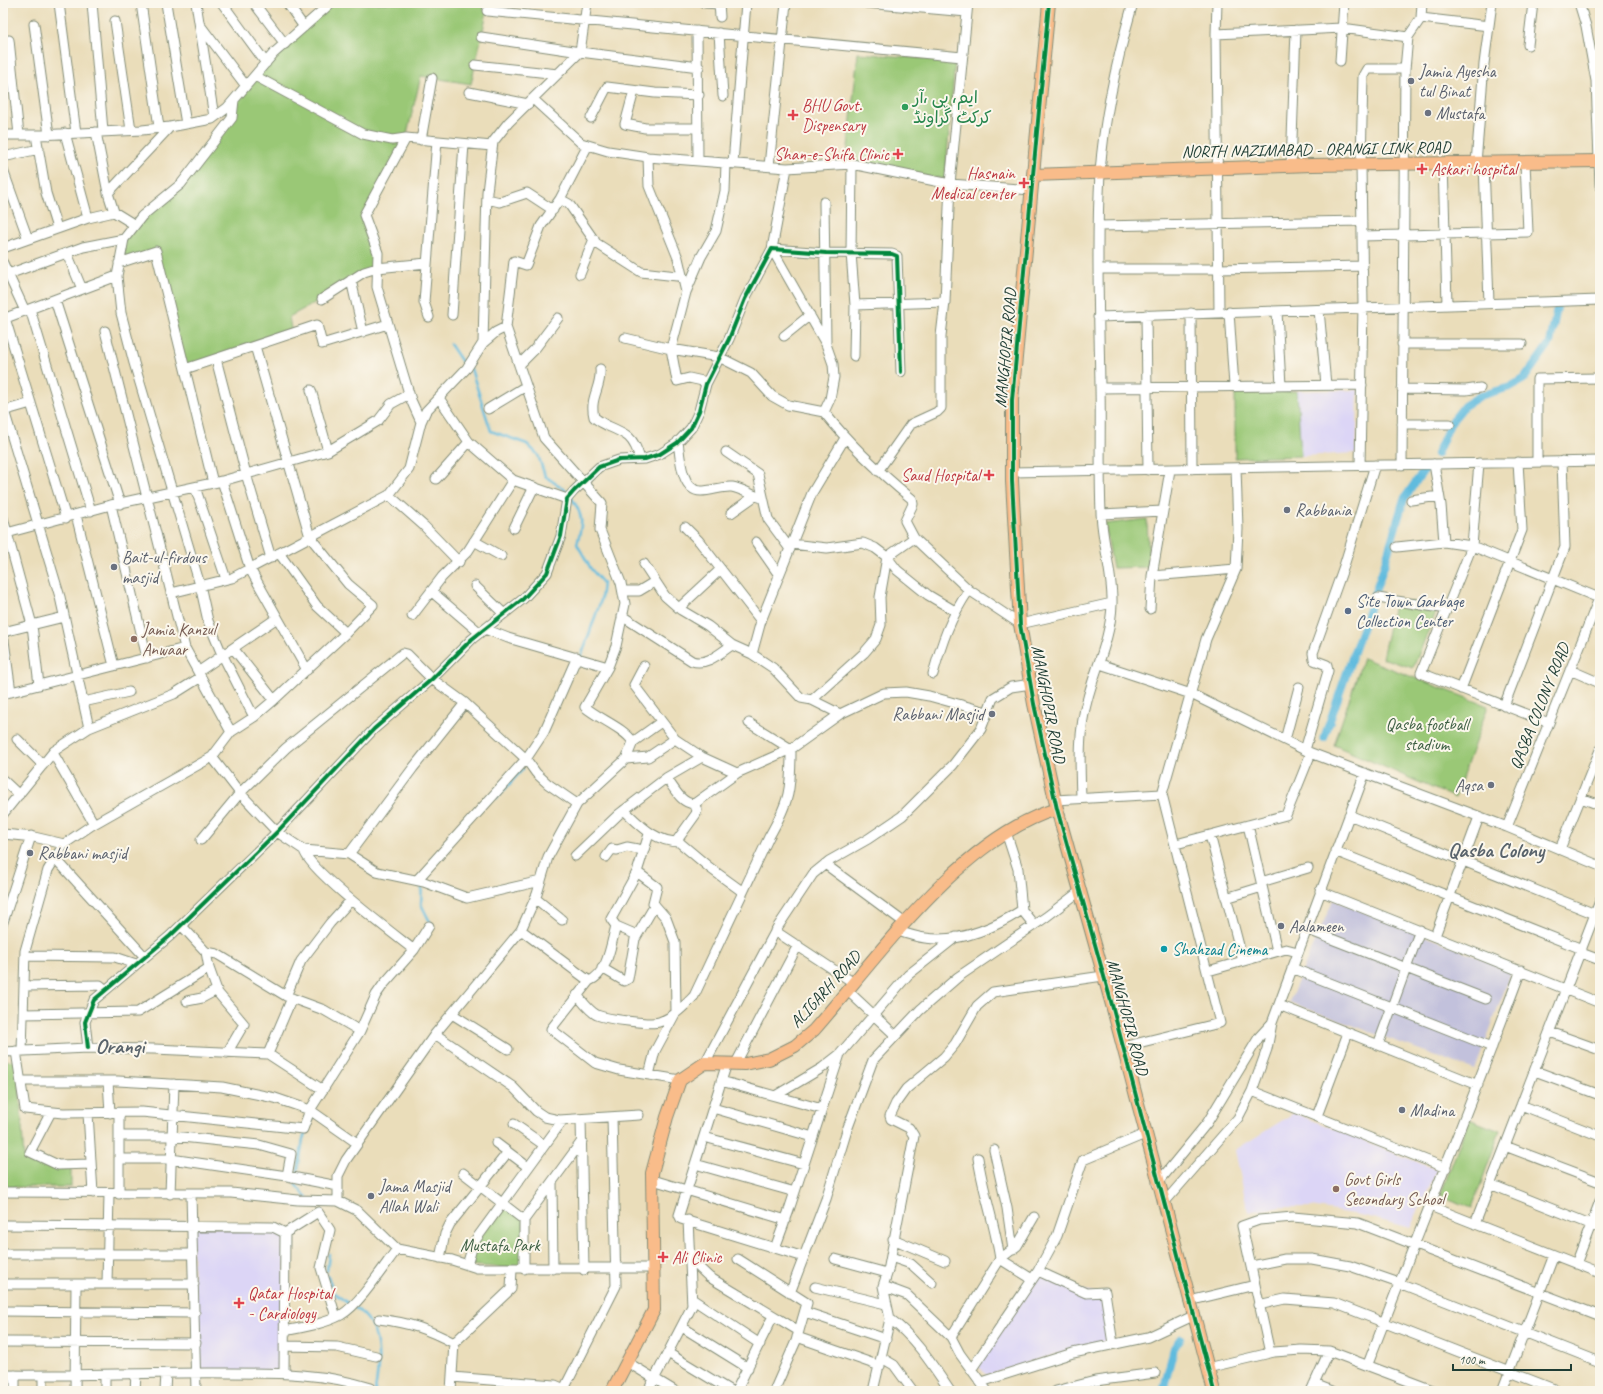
<svg xmlns="http://www.w3.org/2000/svg" width="1603" height="1394" font-family="Caveat,'Playpen Sans Arabic',sans-serif">
	<style>
		.built { fill: #dcd5f6 }
		.industrial { fill: #c2c1dc }
		.green { fill: #9ac876; stroke: #5c8255 }
		.lines { fill: none; stroke-linecap: round; stroke-linejoin: round }
		.stream { stroke: #60bbde; stroke-width: 2.5 }
		.canal { stroke: #60bbde; stroke-width: 8 }
		.minor-casing { stroke: #848d77; stroke-width: 11 }
		.major-casing { stroke: #848d77; stroke-width: 14 }
		.minor { stroke: #fff; stroke-width: 9 }
		.major { stroke: #f9bc8a; stroke-width: 12 }
		.cycleway-casing { stroke: #fbf7ec; stroke-width: 6 }
		.cycleway { stroke: #00873e; stroke-width: 4 }
		.worship-dot { fill: #6b7280; stroke: #fbf7ec; stroke-width: 1.5 }
		.leisure-dot { fill: #2e9e5b; stroke: #fbf7ec; stroke-width: 1.5 }
		.health-dot { fill: #e0444e; stroke: #fbf7ec; stroke-width: 1.5 }
		.service-dot { fill: #5c6f8a; stroke: #fbf7ec; stroke-width: 1.5 }
		.education-dot { fill: #8d6e63; stroke: #fbf7ec; stroke-width: 1.5 }
		.culture-dot { fill: #0f9aa8; stroke: #fbf7ec; stroke-width: 1.5 }
		.labels { text-anchor: middle; stroke-width: 4; stroke-linejoin: round; paint-order: stroke }
		.worship-label { font-size: 17px; fill: #5b616d; stroke: #fbf7ec; text-anchor: start }
		.leisure-label { font-size: 17px; fill: #27864d; stroke: #fbf7ec; text-anchor: start }
		.health-label { font-size: 17px; fill: #be3a42; stroke: #fbf7ec; text-anchor: start }
		.street-label { font-size: 17px; fill: #1f3d34; stroke: #fbf7ec }
		.service-label { font-size: 17px; fill: #4e5e75; stroke: #fbf7ec; text-anchor: start }
		.education-label { font-size: 17px; fill: #785e54; stroke: #fbf7ec; text-anchor: start }
		.park-label { font-size: 17px; fill: #3e6044; stroke: #fbf7ec }
		.culture-label { font-size: 17px; fill: #0d838f; stroke: #fbf7ec; text-anchor: start }
		.district-label { font-size: 21px; font-weight: bold; fill: #5a646c; stroke: #fbf7ec }
	</style>
	<rect width="100%" height="100%" fill="#fbf7ec"/>
	<filter id="ink" filterUnits="userSpaceOnUse"><feTurbulence type="fractalNoise" baseFrequency=".025" numOctaves="2"/><feDisplacementMap in="SourceGraphic" scale="8" xChannelSelector="R" yChannelSelector="G"/><feConvolveMatrix kernelMatrix="1 2 1 2 8 2 1 2 1" color-interpolation-filters="sRGB"/></filter>
	<filter id="wash" filterUnits="userSpaceOnUse"><feTurbulence type="fractalNoise" baseFrequency=".012" numOctaves="4" result="noise"/><feDisplacementMap in="SourceGraphic" scale="16" xChannelSelector="R" yChannelSelector="G"/><feGaussianBlur stdDeviation="0.9" result="paint"/><feColorMatrix in="noise" values="0 0 0 0 0 0 0 0 0 0 0 0 0 0 0 0 0 1.4 0 .05"/><feComposite in="paint" operator="in"/></filter>
	<g filter="url(#wash)">
		<rect width="100%" height="100%" fill="#eaddba"/>
		<path class="built" d="M1358 390 1356 453 1301 456 1297 391Z
			M1294 1113 1437 1170 1410 1228 1365 1216 1311 1207H1281L1248 1212 1235 1150Z
			M192 1227H273L285 1233 284 1373 197 1372Z
			M1040 1276 1102 1296 1110 1340 1076 1348 987 1375 977 1365Z"/>
		<path class="industrial" d="M1333 900 1512 970 1475 1070 1289 1002Z"/>
		<path class="green" d="M331 3H489L471 84 421 76 406 138 364 215 378 268 289 317 292 334 185 369 156 251 120 263 124 239 182 184 233 118 234 100 275 53Z
			M858 53 955 61 945 179 846 166Z
			M1297 391 1301 456 1235 458V393Z
			M1147 519 1149 567 1113 568 1105 524Z
			M1395 600 1439 605 1413 668 1382 658Z
			M1363 658 1488 706 1455 798 1334 745Z
			M18 1060 24 1160 48 1167 71 1169V1187H3V1061Z
			M1469 1119 1500 1131 1472 1208 1440 1196Z
			M501 1203 524 1220V1269L467 1265 474 1242Z"/>
		<g class="lines">
			<path class="stream" d="M450 344 462 362 471 369 491 431 527 444 538 455 545 476 569 493
				M571 497C584 516 583 523 577 544L591 569 603 583 601 600 581 657
				M497 798 523 769
				M422 884 421 904 431 924
				M297 1176 303 1139 313 1116
				M296 1181V1185L307 1198
				M327 1271 329 1254
				M328 1276 333 1292 350 1305
				M355 1308C383 1325 380 1362 375 1391"/>
			<path class="canal" d="M1437 454 1450 424 1464 406 1480 396 1510 387 1524 379 1550 343 1557 308
				M1324 738 1384 566 1404 499 1424 470
				M1163 1391 1174 1348 1180 1339"/>
		</g>
	</g>
	<g filter="url(#ink)">
		<g class="lines">
			<g class="minor-casing">
				<path id="minor" d="M59 3 76 133
					M92 3 103 131
					M141 3 159 127
					M166 3 186 124
					M196 3 214 117
					M222 3 266 63
					M254 3 285 44
					M287 3 304 27
					M704 3 719 4
					M719 3 720 17
					M866 3 967 12
					M1217 3 1216 34 1219 312
					M1579 3 1586 26 1596 81 1600 186
					M487 11 962 57
					M1421 18 1489 26
					M115 21 131 130
					M34 24 49 135
					M200 25 246 86
					M697 31 698 161
					M719 33 723 96
					M1216 34 1342 28 1408 37
					M481 37 580 52 699 67
					M9 40 19 135
					M1528 45 1533 3
					M1340 61 1344 3
					M475 65 558 74
					M255 76 363 134 392 140 406 138 492 146
					M634 91 625 124 645 128H698
					M469 92 528 104
					M533 99 581 143 608 151 648 157 787 168 852 164 950 184 1032 190
					M234 100 232 118 181 184 142 216 124 239 117 276 121 313 134 363 200 585 208 621 221 652 254 717
					M591 118 607 87 655 93 699 95
					M96 132 108 193 114 212
					M65 133 88 218
					M3 135H39L142 130 170 127 212 119 227 108 274 53 331 3
					M36 135 46 193 57 228
					M406 138 364 215 378 253 377 287 411 400 421 422
					M421 140 432 78
					M3 157 39 149
					M648 157 649 186 678 258 686 292
					M733 163 746 3
					M1443 163 1447 304
					M1476 163 1484 64 1492 3
					M1484 163 1489 303
					M852 164 851 253 855 305 854 356
					M769 166 786 3
					M1291 166 1296 30
					M787 168 772 249 826 344 833 364 834 377 830 399 824 412
					M3 170 28 239
					M108 193 170 127
					M487 199 500 202 527 193 553 210
					M560 199 588 145
					M824 202 826 342
					M1099 226 1362 221
					M1362 236 1528 232 1525 162
					M3 248 88 218 114 212 135 225
					M67 253 82 289
					M3 263 25 311
					M119 263 156 251 213 483
					M1099 269H1218L1363 266
					M580 274 594 239
					M3 276 83 247 124 239
					M351 280 363 332
					M322 299 364 272 377 268 427 263
					M55 300 120 504
					M855 305 945 302
					M30 309 91 511
					M1319 310 1326 385
					M1277 311 1281 386
					M1229 312 1234 386
					M1191 313 1192 469
					M452 315 464 144
					M1146 315 1148 470
					M429 317 424 302 437 141
					M1098 317 1600 300
					M5 318 66 518
					M3 319 117 276
					M105 331 185 648 231 732
					M784 336 810 315
					M625 338 671 349 719 357 751 373 772 396 788 405 824 412C850 445 879 472 912 499L913 504 905 521 914 538 969 590 1020 624 1112 603
					M483 343 487 192 493 142 508 123 580 52 587 3
					M1402 344H1522
					M216 359 246 474 271 558
					M519 365 534 350 558 318
					M185 369 317 325 322 344 388 324
					M600 369C602 387 589 397 594 417 598 421 603 423 608 426 627 434 634 437 640 459
					M707 382 689 378 677 381 671 349 686 292 701 257 716 231 725 191 726 163
					M1100 388 1362 385
					M1402 389 1466 390 1480 388
					M311 390 328 451
					M439 398 469 442 513 480 567 499
					M3 407 60 597 89 728 54 751 3 814
					M488 409 526 386
					M3 411 31 403
					M1402 424H1450
					M678 441C680 456 681 491 701 491 712 491 722 486 732 487 742 489 752 495 762 498
					M726 452 758 474 768 519 790 549
					M1537 462V379L1600 378
					M1479 463 1472 546 1421 673 1549 723
					M1434 464 1441 505 1444 542
					M1360 465 1363 306 1361 164 1363 76 1367 69H1405
					M1402 465 1405 69 1408 37 1421 18 1422 3
					M878 471 911 424 937 412 941 408V336L945 302 950 184 968 3
					M1012 472 1600 461
					M436 479 469 442
					M222 481 250 569 307 670
					M195 487 226 579
					M389 495 424 526 459 562
					M1411 500 1439 496
					M111 505 147 658
					M731 513 755 496
					M1101 514 1163 511
					M76 515 114 666
					M3 518 32 625 39 685
					M685 527 699 541 761 621
					M514 528 534 487
					M3 534 111 505 222 481 328 451 378 421 391 404 409 394
					M474 541 501 556
					M756 542 779 575
					M791 544 827 548 863 543 875 548 887 557 897 570 928 595 955 611
					M1397 547 1444 542 1472 546 1599 598
					M279 553 317 606 346 633
					M644 564 665 596 681 610 708 626 732 645 752 654 773 668 801 698 812 700 840 714
					M1152 576 1236 569
					M475 586 504 614
					M431 591 480 633
					M623 591H639L654 582
					M171 593 232 578 389 495 409 469 421 422 426 411 467 368 483 343 496 332 506 327
					M1378 598 1447 609
					M679 608 721 569
					M1150 609 1152 576 1170 470
					M412 616 442 577 468 551 513 480
					M622 616 692 661C707 666 720 653 732 645
					M485 629 508 638 608 667
					M3 632 64 617
					M3 633 11 692
					M233 648 274 700
					M752 654 761 621 812 493 845 438
					M1100 664 1191 694 1311 753 1507 827 1600 866
					M644 666 634 685 675 739 702 757 737 773
					M1570 670 1600 683
					M198 672 277 618
					M933 674C942 642 950 618 969 590
					M1461 689 1522 530 1518 462
					M3 694 185 648
					M812 700 864 653 876 639 881 625 880 597 887 557 914 538
					M83 702 129 692
					M1504 706 1565 547 1562 461
					M89 728 174 694 201 677
					M17 739 43 765
					M1285 740 1299 687
					M633 742 661 722
					M1305 750 1328 671 1327 665 1314 660 1313 653 1344 566 1375 465
					M53 753 94 824
					M212 757 240 793 277 832 304 850 349 854 377 872 424 882 467 898 541 881
					M626 759 648 757 675 739
					M666 778C674 787 680 803 694 804L737 773 791 749 840 714 884 693 906 692 929 696 987 712
					M3 780 19 795
					M1081 797C1080 766 1078 732 1087 701 1095 669 1111 638 1112 604 1113 573 1102 543 1101 512 1099 470 1101 429 1100 387 1099 316 1096 244 1100 173 1104 115 1117 59 1133 3
					M1581 798 1600 805
					M1055 800 1162 794
					M694 804 697 810 696 814 678 839 679 842 710 868 743 892
					M624 810C640 825 655 842 679 842
					M1349 815 1600 916
					M1248 825 1277 951
					M1507 827 1600 596
					M3 834 34 837 64 844
					M1210 835 1243 961
					M201 840 240 793 286 748 403 653 407 654 432 679 465 703 526 759 536 773 548 784 577 804
					M1176 844 1286 815 1311 753
					M1560 849 1600 750
					M304 850C307 869 395 935 414 950
					M1335 851 1582 949
					M349 854 413 768 465 703
					M575 856 619 814 666 778 702 757
					M606 857 612 849 617 850 627 847 643 850
					M55 858 145 957
					M825 864 905 923
					M637 872 657 887 653 903 666 918 675 942 676 1012 655 1051 649 1075
					M417 880 526 759 544 732 577 657
					M1261 882 1308 868
					M1320 891 1600 1003
					M535 898 562 920
					M1226 898 1262 887
					M1022 910 1034 925
					M3 922 31 836
					M181 925 206 952 209 968 218 993 244 1024 227 1053
					M616 926 637 935
					M1306 929 1486 999
					M521 930 589 981 551 1029 595 1063 619 1070 680 1080
					M775 931 854 983
					M898 931C907 934 916 937 925 938 959 943 994 928 1022 910L1018 869 1006 832
					M1435 936 1479 817
					M206 952 217 954 286 996 324 1010 360 1031
					M1581 953 1600 960
					M25 956 115 957 136 964
					M602 968 624 981 628 979 635 939 655 905
					M1292 968 1492 1047
					M1208 971 1286 949 1298 952
					M589 981C608 974 611 943 616 926L611 919 637 872 649 834
					M24 986 100 985 106 990
					M848 991 895 1035
					M577 995C583 1002 589 1011 597 1015 607 1019 650 1025 659 1022 673 1018 684 1006 694 996L769 837C790 800 791 790 791 749L749 723
					M286 996 301 961 330 923 351 900
					M187 1001 202 998 217 990
					M1279 1005 1478 1085
					M23 1014 138 1012 209 968
					M452 1014 508 1049
					M1550 1032 1600 1050
					M435 1034 513 1087 536 1111 545 1117 559 1120 639 1115
					M1378 1045 1420 930
					M1122 1047 1220 1023 1162 794 1206 639 1236 569 1238 529 1236 468
					M88 1048 85 1022 94 1000 170 936 277 832 374 729 432 679 472 639 523 599 547 573 561 536 567 499 574 491 599 467 619 460 645 459 660 454 677 443 691 428 699 411 706 384 729 339 745 299 772 249 826 253 892 254 897 256 901 372
					M16 1051 25 1109 63 1113 142 1112 303 1129 310 1110 360 1031 376 995 383 985 414 950 429 926
					M22 1051 25 951 48 870 64 844 92 825 212 757 231 732 254 717 274 700 346 633 373 605 348 584 310 537 255 346
					M3 1052 88 1048 154 1049 268 1054 323 1090
					M268 1054 292 998
					M705 1063 777 928 813 874 829 861 868 839 902 816 953 765 981 729 993 698 1011 687 1031 684
					M727 1063 679 1215 681 1219 804 1257
					M736 1063 798 945
					M1535 1071 1600 1095
					M21 1081H118L222 1087 275 1098 310 1110 357 1143
					M108 1081 110 1113
					M721 1081 822 1109
					M1252 1091 1446 1168
					M775 1096 822 1068 840 1054 908 975 956 937
					M1521 1105 1600 1136
					M713 1108 813 1137
					M51 1112 30 1152 58 1165 91 1164
					M88 1113 93 1193
					M1317 1116 1348 1033
					M581 1119 584 1270
					M514 1124 544 1145
					M119 1136H172L259 1145 291 1154 287 1176
					M704 1137 804 1164
					M496 1143 528 1167
					M1505 1146 1600 1182
					M994 1150 1007 1208 1013 1250
					M119 1159H171L287 1176 338 1186
					M695 1164 795 1192
					M463 1173 524 1220
					M653 1180 786 1220
					M552 1182 553 1269
					M1157 1184 1207 1123 1259 1037 1271 1024
					M1490 1184 1600 1228
					M3 1192 231 1193 298 1200 338 1201 358 1211 397 1249 452 1260 477 1268H654
					M119 1194V1113
					M170 1194 174 1084
					M191 1194 196 1391
					M338 1201V1176L346 1160 435 1034 521 930 537 894 548 857 577 804 626 759 633 742C624 728 599 719 585 707L608 667 616 646 625 604 621 583 600 530 602 503 544 438 506 327 514 261 526 265 541 226 560 199 569 204 596 243 641 272 677 276
					M1163 1204 1238 1118 1252 1091 1267 1049 1272 1023 1365 773
					M1430 1206 1600 1273
					M1475 1224 1600 901
					M3 1225 273 1227 285 1233 284 1373
					M285 1233 318 1212 330 1230 321 1268 336 1317
					M893 1239 945 1261
					M775 1248 788 1213 840 1054
					M3 1254H193
					M891 1257 911 1264 932 1283
					M440 1258 445 1234 450 1224 508 1152
					M690 1259 709 1277 799 1331
					M738 1259 807 1303 796 1341 774 1391
					M835 1259 887 1273
					M1576 1264 1600 1201
					M467 1265 474 1242 563 1120
					M1252 1266 1285 1259H1312L1350 1266 1399 1283 1600 1362
					M524 1269V1220L582 1141
					M1038 1271 1086 1293 1105 1292 1113 1344
					M1032 1279 1000 1259 1017 1246 1034 1217
					M3 1284H194
					M107 1284 109 1194
					M883 1286 907 1295 951 1337 960 1354 987 1391
					M815 1287 886 1304
					M790 1293 826 1199 847 1130 873 1060 920 1010 958 977 1046 917 1080 891
					M692 1299 760 1344
					M1189 1301 1255 1285
					M1258 1305 1285 1299 1334 1303 1559 1391
					M3 1311 195 1313
					M805 1312 886 1339
					M379 1319C410 1323 427 1329 454 1343
					M890 1319C915 1337 933 1366 950 1391
					M682 1327 748 1368
					M285 1331C304 1327 324 1324 341 1315 359 1305 384 1266 397 1249
					M797 1337 880 1366
					M951 1337 1000 1259C995 1224 983 1192 978 1158
					M3 1342 196 1343
					M284 1346 337 1347 376 1356
					M668 1353 731 1391
					M1270 1353 1242 1226 1259 1220 1293 1217 1358 1223 1600 1316
					M882 1358 894 1365 913 1391
					M627 1362 675 1391
					M1368 1364C1418 1233 1472 1102 1521 970
					M1207 1368 1274 1352 1301 1350 1329 1351 1435 1391
					M971 1370 1038 1271 1057 1236 1083 1160 1145 1134
					M3 1375C79 1376 154 1372 230 1373 278 1373 325 1373 371 1388
					M105 1375V1391
					M452 1377 555 1385 569 1391
					M981 1382 1073 1353 1148 1337 1193 1316
					M1314 1384 1332 1391
					M15 1391V1375
					M43 1391V1376
					M75 1391 76 1284
					M135 1391 136 1374
					M165 1391 166 1373
					M451 1391 454 1343 511 1289 512 1269
					M563 1391 616 1286 612 1117
					M648 1391 692 1306 688 1220
					M736 1391 773 1316
					M873 1391 890 1319 883 1286 888 1271 914 1136 909 1128 891 1119 890 1116 896 1103 906 1089 944 1057 955 1044 977 1006 993 992 1103 976
					M1056 1391 1095 1381 1155 1373
					M1311 1391 1329 1351
					M1502 1391 1554 1255"/>
			</g>
			<g class="major-casing">
				<path id="major" d="M1049 3 1012 400V481L1020 624 1034 704 1057 809 1112 1005 1214 1391
					M1033 175 1311 165 1600 161
					M612 1391 654 1310 652 1173 667 1117 680 1080 705 1063 745 1064 769 1059 795 1046 814 1030C878 957 961 837 1057 809"/>
			</g>
			<use href="#minor" class="minor"/>
			<use href="#major" class="major"/>
			<g class="cycleway-casing">
				<path id="cycleway" d="M1049 3 1012 400V481L1020 624 1034 704 1057 809 1112 1005 1214 1391
					M88 1048 85 1022 94 1000 170 936 277 832 374 729 432 679 472 639 523 599 547 573 561 536 567 499 574 491 599 467 619 460 645 459 660 454 677 443 691 428 699 411 706 384 729 339 745 299 772 249 826 253 892 254 897 256 901 372"/>
			</g>
			<use href="#cycleway" class="cycleway"/>
		</g>
	</g>
	<g class="worship-dot">
		<circle cx="1411" cy="81" r="4"/>
		<circle cx="1428" cy="113" r="4"/>
		<circle cx="1287" cy="510" r="4"/>
		<circle cx="114" cy="567" r="4"/>
		<circle cx="992" cy="714" r="4"/>
		<circle cx="1491" cy="785" r="4"/>
		<circle cx="30" cy="853" r="4"/>
		<circle cx="1281" cy="926" r="4"/>
		<circle cx="1402" cy="1110" r="4"/>
		<circle cx="371" cy="1196" r="4"/>
	</g>
	<circle class="leisure-dot" cx="905" cy="107" r="4"/>
	<g class="health-dot">
		<path d="M791 109h4v4h4v4h-4v4h-4v-4h-4v-4h4z"/>
		<path d="M896 148h4v4h4v4h-4v4h-4v-4h-4v-4h4z"/>
		<path d="M1420 163h4v4h4v4h-4v4h-4v-4h-4v-4h4z"/>
		<path d="M1022 177h4v4h4v4h-4v4h-4v-4h-4v-4h4z"/>
		<path d="M987 469h4v4h4v4h-4v4h-4v-4h-4v-4h4z"/>
		<path d="M661 1251h4v4h4v4h-4v4h-4v-4h-4v-4h4z"/>
		<path d="M237 1297h4v4h4v4h-4v4h-4v-4h-4v-4h4z"/>
	</g>
	<circle class="service-dot" cx="1348" cy="611" r="4"/>
	<g class="education-dot">
		<circle cx="134" cy="639" r="4"/>
		<circle cx="1336" cy="1189" r="4"/>
	</g>
	<circle class="culture-dot" cx="1164" cy="949" r="4"/>
	<g class="labels">
		<g class="worship-label">
			<text x="1419" y="77">Jamia Ayesha<tspan x="1419" dy="20">tul Binat</tspan></text>
			<text x="1436" y="119">Mustafa</text>
			<text x="1295" y="516">Rabbania</text>
			<text x="122" y="563">Bait-ul-firdous<tspan x="122" dy="20">masjid</tspan></text>
			<text x="984" y="720" text-anchor="end">Rabbani Masjid</text>
			<text x="1483" y="791" text-anchor="end">Aqsa</text>
			<text x="38" y="859">Rabbani masjid</text>
			<text x="1289" y="932">Aalameen</text>
			<text x="1410" y="1116">Madina</text>
			<text x="379" y="1192">Jama Masjid<tspan x="379" dy="20">Allah Wali</tspan></text>
		</g>
		<g class="leisure-label">
			<text x="913" y="103">ایم، پی ،آر<tspan x="913" dy="20">کرکٹ گراونڈ</tspan></text>
		</g>
		<g class="health-label">
			<text x="802" y="111">BHU Govt.<tspan x="802" dy="20">Dispensary</tspan></text>
			<text x="889" y="160" text-anchor="end">Shan-e-Shifa Clinic</text>
			<text x="1431" y="175">Askari hospital</text>
			<text x="1015" y="179" text-anchor="end">Hasnain<tspan x="1015" dy="20">Medical center</tspan></text>
			<text x="980" y="481" text-anchor="end">Saud Hospital</text>
			<text x="672" y="1263">Ali Clinic</text>
			<text x="248" y="1299">Qatar Hospital<tspan x="248" dy="20">- Cardiology</tspan></text>
		</g>
		<g class="street-label">
			<text transform="translate(1316 149) rotate(-1)" y="6">NORTH NAZIMABAD - ORANGI LINK ROAD</text>
			<text transform="translate(1005 348) rotate(-85)" y="6">MANGHOPIR ROAD</text>
			<text transform="translate(1049 704) rotate(79)" y="6">MANGHOPIR ROAD</text>
			<text transform="translate(1539 706) rotate(-68)" y="6">QASBA COLONY ROAD</text>
			<text transform="translate(825 989) rotate(-48)" y="6">ALIGARH ROAD</text>
			<text transform="translate(1128 1017) rotate(75)" y="6">MANGHOPIR ROAD</text>
		</g>
		<g class="service-label">
			<text x="1356" y="607">Site Town Garbage<tspan x="1356" dy="20">Collection Center</tspan></text>
		</g>
		<g class="education-label">
			<text x="142" y="635">Jamia Kanzul<tspan x="142" dy="20">Anwaar</tspan></text>
			<text x="1344" y="1185">Govt Girls<tspan x="1344" dy="20">Secondary School</tspan></text>
		</g>
		<g class="park-label">
			<text x="1427" y="730">Qasba football<tspan x="1427" dy="20">stadium</tspan></text>
			<text x="500" y="1251">Mustafa Park</text>
		</g>
		<g class="culture-label">
			<text x="1172" y="955">Shahzad Cinema</text>
		</g>
		<g class="district-label">
			<text x="1496" y="857">Qasba Colony</text>
			<text x="120" y="1053">Orangi</text>
		</g>
	</g>
	<rect width="1603" height="1394" fill="none" stroke="#fbf7ec" stroke-width="16"/>
	<path d="M1453 1364v6h118v-6" fill="none" stroke="#1f3d34" stroke-width="2"/>
	<text x="1459" y="1364" font-size="12" fill="#1f3d34" stroke="#fbf7ec" stroke-width="3" paint-order="stroke">100 m</text>
</svg>
